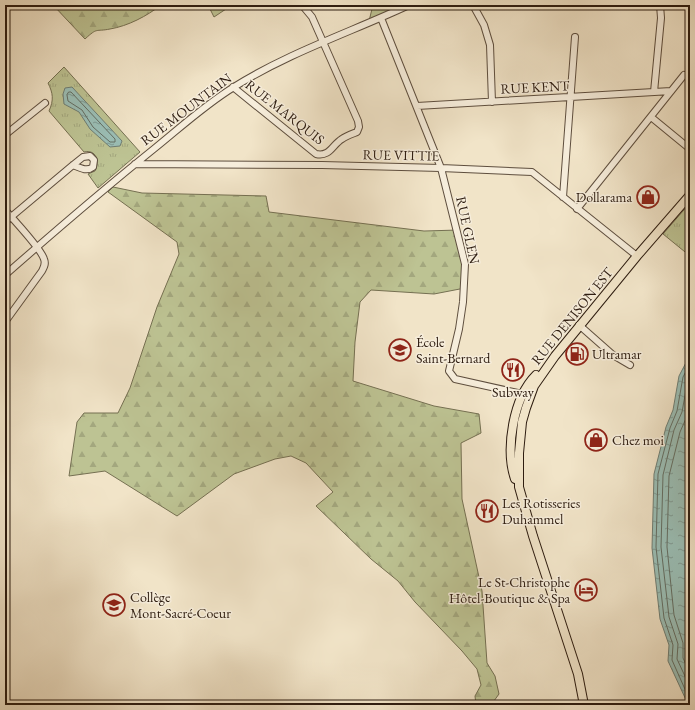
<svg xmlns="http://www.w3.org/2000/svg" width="695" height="710" font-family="'EB Garamond',serif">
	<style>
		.green { fill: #bdc393; stroke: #757052 }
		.forest { fill: url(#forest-firs); stroke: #757052 }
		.park { fill: url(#park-tufts); stroke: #757052 }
		.water { fill: url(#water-ripples); stroke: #6f7e74 }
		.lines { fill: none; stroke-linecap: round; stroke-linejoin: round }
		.shore { stroke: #646e63; stroke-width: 1 }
		.minor-casing { stroke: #5e4e3e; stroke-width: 8 }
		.major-casing { stroke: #2d1c10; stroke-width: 10 }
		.minor { stroke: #f6eddb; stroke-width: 6 }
		.major { stroke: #f1e4c8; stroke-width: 8 }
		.labels { text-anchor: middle; stroke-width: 3; stroke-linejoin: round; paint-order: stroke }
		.street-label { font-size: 14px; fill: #2d1c10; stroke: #f6eddb }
		.poi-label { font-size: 14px; fill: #2d1c10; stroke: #f6eddb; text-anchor: start }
	</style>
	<defs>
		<pattern id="forest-firs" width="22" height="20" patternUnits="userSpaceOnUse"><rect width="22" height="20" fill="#bdc393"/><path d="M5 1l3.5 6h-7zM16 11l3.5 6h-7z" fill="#a3a77e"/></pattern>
		<pattern id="park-tufts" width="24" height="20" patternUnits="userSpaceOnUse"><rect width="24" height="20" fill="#bdc393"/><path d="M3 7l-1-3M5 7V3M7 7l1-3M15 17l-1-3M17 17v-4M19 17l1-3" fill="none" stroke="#a3a77e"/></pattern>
		<pattern id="water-ripples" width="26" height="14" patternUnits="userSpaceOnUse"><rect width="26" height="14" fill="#9bbfb6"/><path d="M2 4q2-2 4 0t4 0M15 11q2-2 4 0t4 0" fill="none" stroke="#7f9a93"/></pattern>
	</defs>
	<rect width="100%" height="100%" fill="#f1e4c8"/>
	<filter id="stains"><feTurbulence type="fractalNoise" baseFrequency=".005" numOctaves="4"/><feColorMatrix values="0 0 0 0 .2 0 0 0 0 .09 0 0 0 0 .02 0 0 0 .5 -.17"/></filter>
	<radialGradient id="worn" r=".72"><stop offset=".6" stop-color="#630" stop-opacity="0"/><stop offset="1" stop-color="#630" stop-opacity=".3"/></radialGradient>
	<path class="green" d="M208 5H232L214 17Z"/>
	<path class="forest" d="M53 5H161C147 16 128 26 110 29 95 32 98 27 85 39Z
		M373 5H400L369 21Z
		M113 187 142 193 266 196 269 212 424 231 459 230 465 288 434 294 371 290 360 302 355 342 353 381 434 406 479 414 481 433 461 443 462 499 482 591 487 663 495 676 499 694 491 705H476L475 696 481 685 477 669 462 651 415 602 398 581 371 559 316 506 333 492 306 463 291 456 275 459 234 474 177 516 105 471 69 476 77 422 84 413H118L130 388 157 307 179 254 177 242 108 192Z"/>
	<path class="park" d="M64 67 140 152 98 188 88 174 95 171C100 161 96 149 84 152L49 111C54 100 53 93 48 83Z
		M690 203V256L663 234Z"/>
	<path class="water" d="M72 87 122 141 120 146 110 147 90 129 79 112 64 104 63 94 65 88Z
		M690 355V700L687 702 668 661 669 645 660 619 652 548 654 474 666 427 673 410 679 376Z"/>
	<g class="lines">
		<path class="shore" d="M69 92H71L115 139V142H110L93 127 82 110 68 101 67 95Z
			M690 364 683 377 677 411 670 428 658 474 656 547 664 618 673 645 672 660 688 696 690 697
			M690 374 688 379 682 412 674 430 663 475 661 547 669 617 678 644 677 659 690 687
			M690 402 688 414 680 432 669 476 667 547 674 615 683 643V658L690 673"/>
		<g class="minor-casing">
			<path id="minor" d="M473 5 484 25 490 45 492 102
				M381 18 441 168 465 264 463 302 459 329 449 371 455 379 527 395
				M233 87 316 154C330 157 332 145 342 139 346 136 352 134 357 132L359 127 358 121 312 17 302 5
				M654 92 661 18 660 5
				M417 106 671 91
				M651 117 690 149
				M5 135 45 103
				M135 164 322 165 441 168 532 172 637 256
				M563 197 575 37
				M577 209 684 75
				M5 210C14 220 41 249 44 259 46 264 44 267 42 271L5 322
				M5 222 11 217 73 165 83 157 90 156 94 160 93 167C87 172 80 168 73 165
				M5 275C54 232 104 189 155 148 181 127 206 104 234 87 288 53 351 32 409 5
				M579 325 613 355 630 365"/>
		</g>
		<g class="major-casing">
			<path id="major" d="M515 479C505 449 513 398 536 375
				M584 705 578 674 533 536 519 487V453L522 422 526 408 534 386 555 356 637 256 690 195"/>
		</g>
		<use href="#minor" class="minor"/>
		<use href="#major" class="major"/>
	</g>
	<defs>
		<g id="shop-ring" transform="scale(1.15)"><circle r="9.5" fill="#f6eddb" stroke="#8f2418" stroke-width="1.5"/><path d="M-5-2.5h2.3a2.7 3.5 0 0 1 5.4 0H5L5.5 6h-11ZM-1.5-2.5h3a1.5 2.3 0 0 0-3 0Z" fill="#8f2418"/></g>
		<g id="school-ring" transform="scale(1.15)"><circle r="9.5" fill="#f6eddb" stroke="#8f2418" stroke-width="1.5"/><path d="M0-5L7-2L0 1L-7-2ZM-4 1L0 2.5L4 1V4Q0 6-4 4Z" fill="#8f2418"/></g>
		<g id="fuel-ring" transform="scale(1.15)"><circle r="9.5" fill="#f6eddb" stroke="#8f2418" stroke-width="1.5"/><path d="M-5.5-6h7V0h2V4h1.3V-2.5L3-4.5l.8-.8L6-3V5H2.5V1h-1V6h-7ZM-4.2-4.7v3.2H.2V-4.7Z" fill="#8f2418"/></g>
		<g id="restaurant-ring" transform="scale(1.15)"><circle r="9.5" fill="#f6eddb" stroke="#8f2418" stroke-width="1.5"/><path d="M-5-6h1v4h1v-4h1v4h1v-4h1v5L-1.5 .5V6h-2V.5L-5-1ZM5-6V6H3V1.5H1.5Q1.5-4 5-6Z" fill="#8f2418"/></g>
		<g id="hotel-ring" transform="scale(1.15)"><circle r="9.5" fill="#f6eddb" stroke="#8f2418" stroke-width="1.5"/><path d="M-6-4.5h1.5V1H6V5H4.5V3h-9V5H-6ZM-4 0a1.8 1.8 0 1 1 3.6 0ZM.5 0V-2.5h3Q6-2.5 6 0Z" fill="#8f2418"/></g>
	</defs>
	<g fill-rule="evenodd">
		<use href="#shop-ring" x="648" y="197"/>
		<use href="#school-ring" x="400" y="350"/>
		<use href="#fuel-ring" x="577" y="354"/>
		<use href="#restaurant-ring" x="513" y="370"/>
		<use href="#shop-ring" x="596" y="440"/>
		<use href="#restaurant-ring" x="487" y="511"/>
		<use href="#hotel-ring" x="586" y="590"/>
		<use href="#school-ring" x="114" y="605"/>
	</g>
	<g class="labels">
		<g class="street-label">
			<text transform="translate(535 87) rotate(-3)" y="5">RUE KENT</text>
			<text transform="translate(186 109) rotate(-37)" y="5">RUE MOUNTAIN</text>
			<text transform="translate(285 112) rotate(38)" y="5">RUE MARQUIS</text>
			<text transform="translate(401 155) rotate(1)" y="5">RUE VITTIE</text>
			<text transform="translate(468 230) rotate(78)" y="5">RUE GLEN</text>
			<text transform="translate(572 316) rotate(-51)" y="5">RUE DENISON EST</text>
		</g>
		<g class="poi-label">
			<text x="632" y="202" text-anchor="end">Dollarama</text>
			<text x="416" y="347">École<tspan x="416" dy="16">Saint-Bernard</tspan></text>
			<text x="592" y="359">Ultramar</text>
			<text x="513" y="397" text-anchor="middle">Subway</text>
			<text x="612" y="445">Chez moi</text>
			<text x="502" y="508">Les Rotisseries<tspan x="502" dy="16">Duhammel</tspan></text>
			<text x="570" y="587" text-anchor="end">Le St-Christophe<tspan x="570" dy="16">Hôtel-Boutique &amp; Spa</tspan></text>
			<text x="130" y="602">Collège<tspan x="130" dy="16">Mont-Sacré-Coeur</tspan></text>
		</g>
	</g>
	<rect width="695" height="710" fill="none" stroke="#f1e4c8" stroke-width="20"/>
	<rect x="6" y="6" width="683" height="698" fill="none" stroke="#2d1c10" stroke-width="2"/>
	<rect x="10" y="10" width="675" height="690" fill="none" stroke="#2d1c10"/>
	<rect width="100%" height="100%" filter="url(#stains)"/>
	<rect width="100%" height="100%" fill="url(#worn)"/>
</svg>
